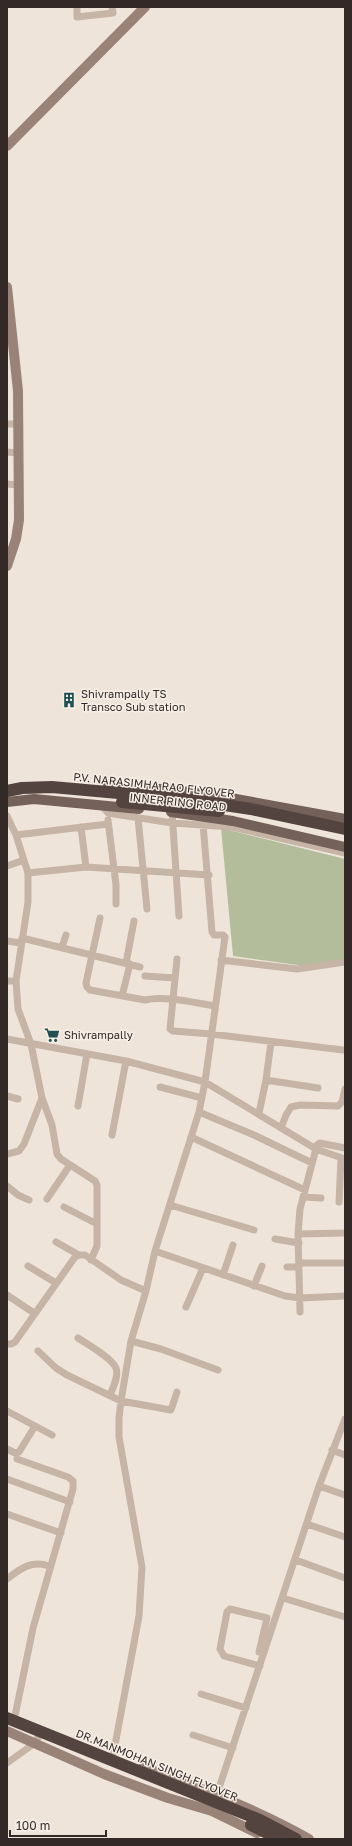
<svg xmlns="http://www.w3.org/2000/svg" width="352" height="1846" font-family="'Golos Text',sans-serif">
	<style>
		.green { fill: #b3bd9c }
		.lines { fill: none; stroke-linecap: round; stroke-linejoin: round }
		.street { stroke: #c6b4a7; stroke-width: 7 }
		.secondary { stroke: #998379; stroke-width: 10 }
		.primary { stroke: #746159; stroke-width: 10 }
		.highway { stroke: #54443f; stroke-width: 12 }
		.highway-bridge { stroke: #54443f; stroke-width: 12 }
		.labels { text-anchor: middle; stroke-width: 3; stroke-linejoin: round; paint-order: stroke }
		.poi-label { font-size: 11px; fill: #332a27; stroke: #f7efe6; text-anchor: start }
		.street-label { font-size: 11px; fill: #332a27; stroke: #f7efe6 }
	</style>
	<rect width="100%" height="100%" fill="#efe4da"/>
	<path class="green" d="M221 828 345 859V961L312 967 233 956Z"/>
	<g class="lines">
		<path class="street" d="M77 7V17L113 13 112 7
			M7 424H19
			M7 452 18 453
			M7 484 19 485
			M103 807 108 813 172 823 232 827 345 853
			M172 812 179 916
			M7 816 16 835 28 873V902L16 981 18 1009 31 1044 42 1098 52 1125 57 1154 61 1159 95 1181 97 1185V1246L91 1260
			M138 818 147 909
			M108 820 116 885V904
			M81 827 86 867
			M16 835 108 824
			M7 866 24 860
			M28 873 86 867 209 875
			M100 918 86 983 87 987 90 990 145 1000C164 995 195 1003 215 1006
			M22 938 140 967
			M7 941 21 943
			M62 947 66 935
			M177 959 170 1029 173 1031 211 1034 343 1050
			M221 960 297 969 345 962
			M126 963 134 921
			M145 976 175 978
			M7 981H16
			M122 996 130 964
			M7 1039 126 1061 205 1082 316 1149 345 1159
			M266 1080 318 1088
			M160 1087 202 1098
			M7 1096 18 1099
			M78 1106 87 1054
			M199 1112 254 1135 312 1163
			M259 1113 266 1080 271 1042
			M281 1128 286 1115 291 1107 300 1105 338 1106 342 1102 345 1089
			M112 1135 126 1061
			M191 1137 305 1190
			M7 1154 19 1151 24 1144 42 1098
			M7 1186 18 1195 29 1200
			M303 1197 321 1198
			M47 1199 70 1165
			M339 1202 341 1159
			M170 1205 254 1230
			M64 1207 97 1224
			M298 1234 345 1233
			M275 1239 299 1243
			M56 1242 79 1255
			M155 1251 285 1296 300 1298 345 1296
			M299 1263H345
			M28 1266 56 1283
			M287 1267H299
			M223 1275 233 1245
			M254 1286 262 1266
			M7 1295 34 1313
			M186 1307 203 1268
			M300 1312 298 1234 300 1209 317 1145 320 1143 345 1148
			M78 1338C87 1344 112 1358 116 1368 119 1376 113 1388 110 1395
			M131 1341 161 1349 218 1370
			M7 1344H11L15 1342 75 1257 79 1255H85L121 1280 146 1291
			M38 1351 56 1368 67 1375 121 1401 171 1410 177 1392
			M7 1411 52 1435
			M7 1449 15 1453 19 1452 35 1426
			M332 1450 345 1455
			M7 1479 70 1502
			M319 1486 345 1495
			M7 1514 61 1533
			M307 1524 345 1537
			M296 1560 345 1578
			M7 1579C21 1568 32 1560 49 1566
			M283 1598 345 1617
			M259 1652 267 1618 230 1609 227 1612 220 1649 224 1656 260 1666
			M201 1694 246 1708
			M15 1716 33 1628 73 1489V1481L68 1477 17 1459
			M193 1735 233 1748
			M113 1756 139 1616 142 1567 119 1437V1418L121 1401 131 1341 146 1291 155 1251 199 1112 205 1082 225 937 223 935H214L212 932 203 824
			M7 1763 35 1743 42 1730
			M217 1794 319 1486 345 1419"/>
		<path class="secondary" d="M7 146 145 7
			M7 287 18 391 19 520 16 539 7 566
			M7 1731 104 1774 168 1798 212 1811 257 1833
			M143 1767C200 1788 256 1809 309 1839"/>
		<path class="primary" d="M107 787 162 789 214 795 345 819
			M7 802 34 799 139 809
			M171 812 233 821 345 847"/>
		<path class="highway" d="M7 791 22 788 52 787 185 799 251 809 345 829
			M122 802 219 811"/>
		<path class="highway-bridge" d="M7 1718 260 1820 296 1839
			M251 1825 279 1839"/>
	</g>
	<defs>
		<g id="building-bare" transform="scale(1.2)"><path d="M-4-6H4V6H1V3H-1V6H-4ZM-2.5-4.3h1.7v1.8h-1.7ZM.8-4.3h1.7v1.8H.8ZM-2.5-1h1.7V.8h-1.7ZM.8-1h1.7V.8H.8Z" fill="#205051" stroke="#f7efe6" stroke-width="2.5" paint-order="stroke"/></g>
		<g id="supermarket-bare" transform="scale(1.2)"><path d="M-6-5.5h2.5l.6 2H6L4.5 2H-2.5L-4.4-4H-6ZM-1.5 3.2a1.3 1.3 0 1 0 .1 0ZM3 3.2a1.3 1.3 0 1 0 .1 0Z" fill="#205051" stroke="#f7efe6" stroke-width="2.5" paint-order="stroke"/></g>
	</defs>
	<g fill-rule="evenodd">
		<use href="#building-bare" x="69" y="700"/>
		<use href="#supermarket-bare" x="52" y="1035"/>
	</g>
	<g class="labels">
		<g class="poi-label">
			<text x="81" y="698">Shivrampally TS<tspan x="81" dy="13">Transco Sub station</tspan></text>
			<text x="64" y="1039">Shivrampally</text>
		</g>
		<g class="street-label">
			<text transform="translate(154 785) rotate(6)" y="4">P.V. NARASIMHA RAO FLYOVER</text>
			<text transform="translate(178 802) rotate(6)" y="4">INNER RING ROAD</text>
			<text transform="translate(157 1765) rotate(22)" y="4">DR.MANMOHAN SINGH FLYOVER</text>
		</g>
	</g>
	<rect width="352" height="1846" fill="none" stroke="#332a27" stroke-width="16"/>
	<path d="M10 1830v6h96v-6" fill="none" stroke="#332a27" stroke-width="2"/>
	<text x="16" y="1830" font-size="12" fill="#332a27" stroke="#f7efe6" stroke-width="3" paint-order="stroke">100 m</text>
</svg>
